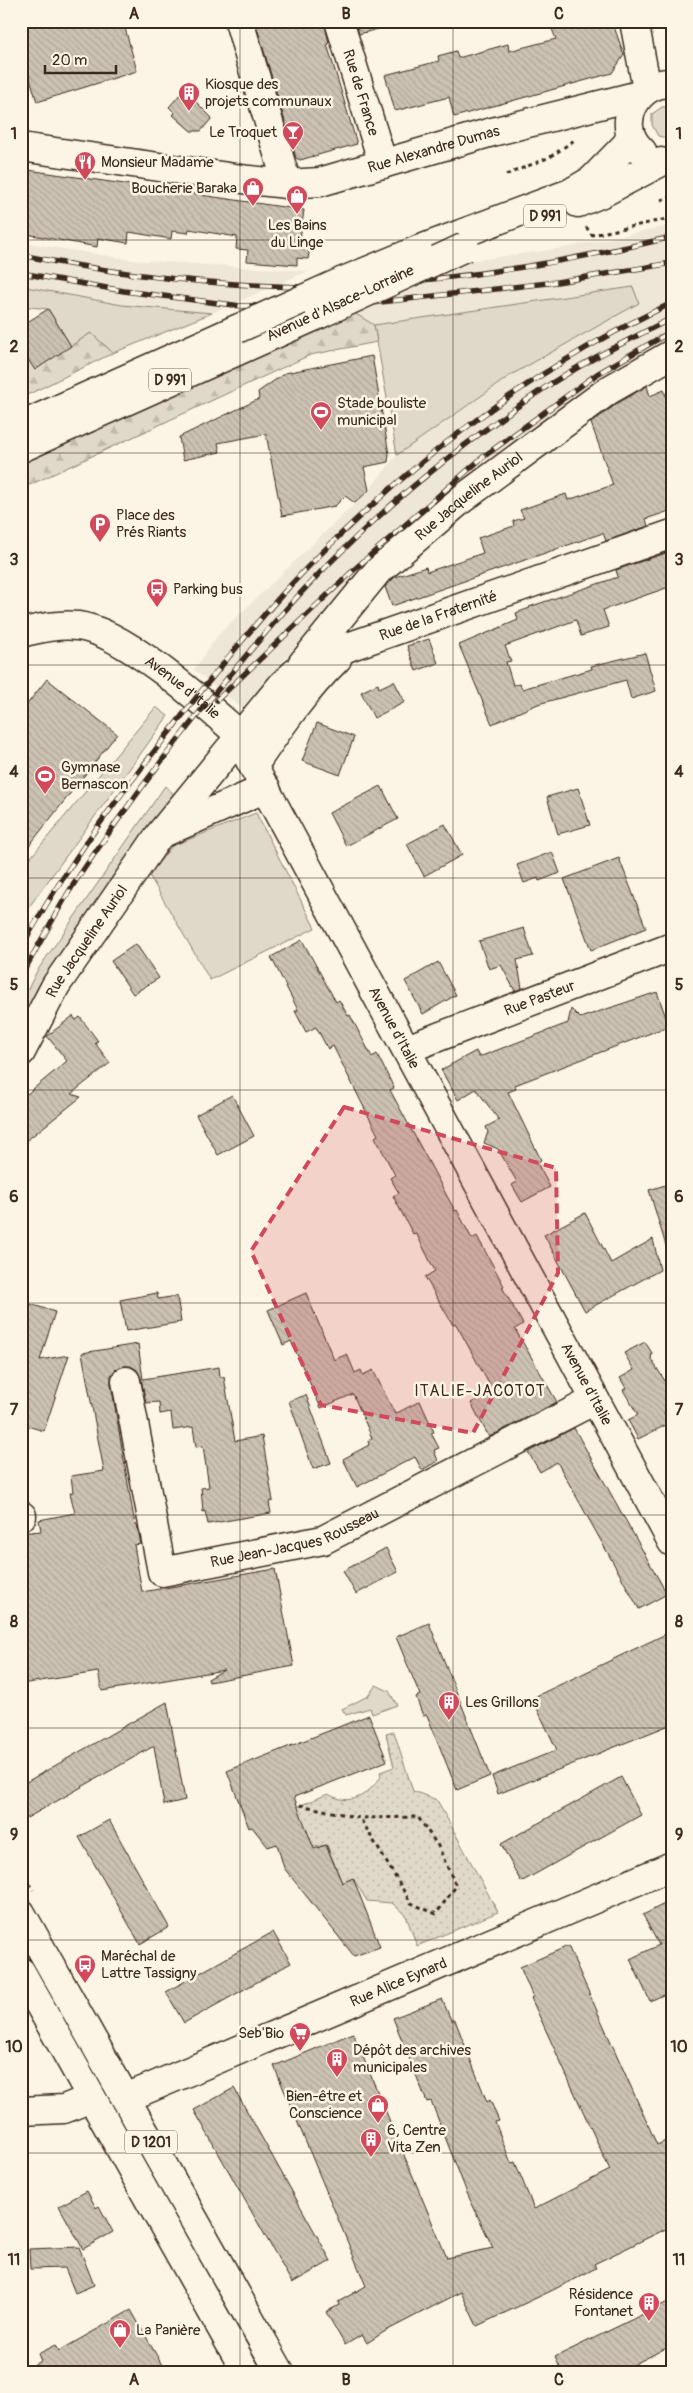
<svg xmlns="http://www.w3.org/2000/svg" width="693" height="2393" font-family="Pangolin,sans-serif">
	<style>
		.built { fill: #eee6d6 }
		.green { fill: #e0d8c8; stroke: #8e8173 }
		.forest { fill: url(#forest-firs); stroke: #8e8173 }
		.park { fill: url(#park-dots); stroke: #8e8173 }
		.building { fill: url(#building-back-hatch); stroke: #3b2a1e }
		.lines { fill: none; stroke-linecap: round; stroke-linejoin: round }
		.minor-casing { stroke: #3b2a1e; stroke-width: 31 }
		.major-casing { stroke: #3b2a1e; stroke-width: 31 }
		.path { stroke: #3b2a1e; stroke-width: 3; stroke-dasharray: 4 4; stroke-linecap: butt }
		.minor { stroke: #fcf5e5; stroke-width: 28 }
		.major { stroke: #fcf5e5; stroke-width: 28 }
		.rail-casing { stroke: #3b2a1e; stroke-width: 5.5 }
		.rail { stroke: #fcf5e5; stroke-width: 4; stroke-dasharray: 11; stroke-linecap: butt }
		.major-bridge-casing { stroke: #3b2a1e; stroke-width: 31; stroke-linecap: butt }
		.major-bridge { stroke: #fcf5e5; stroke-width: 28 }
		.marked { fill: #d1495b; fill-opacity: 0.2; stroke: #d1495b; stroke-width: 4; stroke-dasharray: 10 6; stroke-linejoin: round }
		.grid { fill: none; stroke: #3b2a1e; stroke-width: 1; stroke-opacity: 0.55 }
		.labels { text-anchor: middle; stroke-width: 5; stroke-linejoin: round; paint-order: stroke }
		.shield { fill: #fcf5e5; stroke: #75675a; stroke-width: 1 }
		.shield-label { font-size: 14px; font-weight: bold; fill: #3b2a1e }
		.poi-label { font-size: 15px; fill: #3b2a1e; stroke: #fcf5e5; text-anchor: start }
		.street-label { font-size: 15px; fill: #3b2a1e; stroke: #fcf5e5 }
		.neighbourhood-label { font-size: 16px; letter-spacing: 1px; fill: #3b2a1e; stroke: #fcf5e5 }
		.neatline { fill: none; stroke: #3b2a1e; stroke-width: 2 }
		.grid-label { font-size: 16px; text-anchor: middle; font-weight: bold; fill: #3b2a1e }
	</style>
	<defs>
		<pattern id="forest-firs" width="22" height="20" patternUnits="userSpaceOnUse" patternTransform="scale(1.25)"><rect width="22" height="20" fill="#e0d8c8"/><path d="M5 1l3.5 6h-7zM16 11l3.5 6h-7z" fill="#c1baab"/></pattern>
		<pattern id="park-dots" width="8" height="8" patternUnits="userSpaceOnUse" patternTransform="scale(1.25)"><rect width="8" height="8" fill="#e0d8c8"/><path d="M2 2h.1M6 6h.1" fill="none" stroke="#c1baab" stroke-width="1.8" stroke-linecap="round"/></pattern>
		<pattern id="building-back-hatch" width="6" height="6" patternUnits="userSpaceOnUse" patternTransform="scale(1.25)"><rect width="6" height="6" fill="#ccc2b3"/><path d="M-1 5l2 2M0 0l6 6M5-1l2 2" fill="none" stroke="#b0a79a"/></pattern>
	</defs>
	<rect width="100%" height="100%" fill="#fcf5e5"/>
	<filter id="ink" filterUnits="userSpaceOnUse"><feTurbulence type="fractalNoise" baseFrequency=".02" numOctaves="2"/><feDisplacementMap in="SourceGraphic" scale="10" xChannelSelector="R" yChannelSelector="G"/><feConvolveMatrix kernelMatrix="1 2 1 2 8 2 1 2 1" color-interpolation-filters="sRGB"/></filter>
	<g filter="url(#ink)">
		<path class="built" d="M672 225V342L396 542 327 609 243 709 194 670 218 635 369 490 397 455 633 287 374 325 351 311 453 263 564 248Z
			M21 242 133 260 308 271 212 313 122 305 21 286Z"/>
		<path class="green" d="M662 107H672V139L658 136 652 125V114Z
			M21 286 122 305 212 313 113 353 91 333 71 346 48 309 21 306Z
			M633 287 639 303 511 375 397 455 374 325Z
			M156 707 168 716 21 918V869Z
			M165 786 176 796 21 1039V1003L37 971Z
			M256 813 315 928 210 980 149 875 172 846Z
			M376 1685 389 1691 397 1705 372 1714 370 1708 346 1715 342 1709 368 1696Z
			M21 1934 268 2372H255L21 1958Z"/>
		<path class="forest" d="M351 311 374 325 377 342 310 355 21 489V461Z
			M91 333 113 353 21 398V357L24 353 35 369Z"/>
		<path class="park" d="M394 1732 413 1791 437 1800 498 1912 417 1946 406 1916 392 1903 367 1901 353 1878 342 1883 327 1845 313 1847 296 1807 328 1794C351 1807 366 1796 381 1777L380 1772 394 1767 386 1734Z"/>
		<path class="building" d="M21 21H123L137 71 37 102 21 48Z
			M255 21H324L329 43 327 44 357 144 300 160 296 158Z
			M355 21H385L386 27 359 34Z
			M556 21H612L624 55 612 73 454 117 449 97 395 111 385 75 439 61 438 56 456 51 458 58 508 44 509 51 556 39 552 29 558 27Z
			M182 92 188 98 190 96 212 118 201 131H191L173 115 175 113 169 107Z
			M21 169 304 210 300 239 311 241 308 259 297 258V265L247 261 248 250 236 249 237 237 189 229 188 233 172 231 171 239 129 232 128 243 98 238 97 247 21 233Z
			M48 309 71 346 35 370 21 349V326Z
			M372 356 389 454 388 462 364 467 369 490 355 503 345 496 335 506 282 516 266 434 218 443 220 452 183 460 179 437 259 399 258 392 285 373Z
			M647 386 650 396 664 390 667 399 672 397V510L646 519 648 526 606 541 603 533 392 606 385 587 395 577 426 567 427 572 483 553 478 538 514 526 513 521 524 518 520 510 566 494 568 500 613 485 591 423 618 403Z
			M672 551V586L603 610 609 627 581 636 576 620 505 646 511 661 506 662 513 685 520 684 522 689 592 669 591 666 645 653 656 691 631 699 626 680 538 704 492 724 459 645 518 620 516 613 530 608 529 607 618 577 616 570Z
			M429 639 438 663 416 671 407 646Z
			M47 679 117 734 21 856V712Z
			M394 681 405 702 374 718 361 692 378 684 379 688Z
			M317 723 354 737 340 775 302 761Z
			M381 786 398 819 346 846 329 813Z
			M578 788 590 825 558 834 547 797Z
			M445 824 462 855 424 876 407 844Z
			M552 852 560 873 539 881 538 878 524 883 517 865Z
			M619 858 646 928 591 950 564 879Z
			M524 928 533 956 517 960 522 988 515 991 501 965 489 969 479 941Z
			M302 940 336 1002 339 1000 348 1016 350 1015 372 1057 377 1054 394 1088 390 1090 455 1211 457 1210 472 1239 477 1236 504 1286 502 1287 523 1324 515 1329 557 1402 489 1437 471 1403 493 1391 456 1324 453 1325 425 1277 435 1271 416 1233 413 1234 393 1196 399 1193 390 1178 395 1175 375 1137 378 1135 333 1046 328 1049 316 1027 306 1032 295 1011 298 1010 271 957Z
			M136 944 159 978 133 994 111 961Z
			M438 962 456 995 423 1014 405 981Z
			M657 992 669 1026 515 1085 516 1089 508 1092 541 1160 537 1163 550 1187 522 1202 512 1185 517 1182 498 1149 484 1143 488 1132 486 1127 499 1120 476 1089 458 1100 441 1070 476 1051 479 1057 568 1023 571 1009 580 1018Z
			M73 1016 76 1020 80 1017 98 1041 95 1043 110 1063 71 1094 81 1097 21 1145V1099L67 1061 47 1036Z
			M232 1095 254 1136 218 1155 196 1115Z
			M672 1183V1248L667 1249 649 1190Z
			M585 1213 611 1263 653 1239 660 1270 585 1311 544 1235Z
			M157 1293 158 1299 177 1296 181 1322 126 1331 120 1300Z
			M306 1293 334 1360 347 1354 355 1373 361 1370 363 1375 373 1370 395 1414 420 1401 434 1432 431 1433 439 1448 434 1450 438 1461 422 1470 415 1457 357 1487 343 1459 369 1445 368 1441 372 1438 353 1394 321 1408 291 1341 283 1345 268 1310Z
			M21 1301 55 1312 40 1360 69 1355 44 1431 21 1424Z
			M645 1342 652 1353 651 1359 672 1392V1409L664 1412 670 1423 638 1439 628 1420 638 1415 623 1390 626 1388 620 1378 634 1370 624 1353Z
			M138 1344 143 1379 219 1367 220 1377H224L235 1441 262 1436 273 1501 269 1502 271 1513 208 1524 205 1511 203 1512 201 1488 209 1487 203 1446 196 1447 193 1427 173 1430 171 1412 160 1414 159 1402 146 1403 141 1378 137 1370 131 1366H124L116 1369 111 1375V1384L135 1525H137L141 1544 134 1545 142 1592 275 1569 294 1666 209 1682 208 1679 224 1670 102 1691 98 1672 21 1684V1533L41 1531 39 1520 75 1513 70 1493 73 1492 71 1476 104 1471 82 1353Z
			M306 1395 331 1463 313 1469 289 1401Z
			M574 1428 667 1594 639 1609 557 1462 540 1472 528 1452Z
			M386 1548 398 1572 356 1594 343 1571Z
			M429 1623 490 1776 457 1790 427 1715 423 1716 416 1697 420 1695 396 1637Z
			M668 1633 672 1644V1724L498 1794 492 1776 557 1750 532 1698Z
			M167 1702 185 1800 164 1805 154 1746 27 1818 21 1808V1785Z
			M369 1715 387 1761 294 1797 314 1849 326 1845 342 1883 353 1878 380 1947 354 1956 284 1868 277 1844 268 1847 252 1827 249 1828 227 1771Z
			M621 1777 641 1815 521 1882 501 1844Z
			M109 1820 169 1927 140 1944 79 1837Z
			M672 1900V1991L650 2001 630 1959 659 1945 643 1915Z
			M273 1932 291 1963 184 2023 166 1992Z
			M568 1946 657 2145 672 2138V2226L594 2264 596 2268 551 2291 477 2326 461 2292 384 2332 367 2343 362 2335 345 2345 326 2312 339 2305 338 2302 366 2286 274 2066 353 2033 447 2258 493 2248 467 2193 431 2101 427 2102 393 2018 442 1999 451 2020H455L487 2102 490 2100 499 2121 495 2122 511 2163 515 2162 534 2209 610 2170 531 1998 533 1997 520 1967Z
			M234 2088 331 2261 292 2283 194 2110Z
			M87 2191 96 2208 99 2206 113 2232 83 2249 59 2206Z
			M79 2247 94 2285 75 2293 65 2268 30 2269 29 2249Z
			M672 2300V2345L619 2372H562L555 2357Z
			M131 2310 166 2372H23L41 2361 38 2354 56 2345 59 2351Z"/>
		<g class="lines">
			<g class="minor-casing">
				<g id="minor">
					<path d="M239 21 287 184"/>
					<path id="s1" d="M339 21 383 164"/>
					<path d="M634 21 647 89"/>
					<path id="s2" d="M21 147 249 180 287 184 320 182 492 132 639 95"/>
					<path id="s3" d="M21 633C40 628 58 624 78 626 122 631 199 699 233 729L672 1542"/>
					<path id="s4" d="M302 664 377 572 462 499 609 390 672 354"/>
					<path d="M254 765C279 728 305 690 337 659"/>
					<path d="M163 833 266 788"/>
					<path id="s5" d="M407 1049 672 947"/>
					<path id="s6" d="M21 1052 56 985 160 834 282 685 295 673 321 658 351 646 672 534"/>
					<path id="s7" d="M126 1381 162 1572 323 1540 595 1400"/>
					<path d="M21 1516H22"/>
					<path id="s8" d="M126 2098 672 1866"/>
					<path d="M21 2111 64 2109 91 2098"/>
				</g>
			</g>
			<g class="major-casing">
				<path id="major" d="M642 151C613 126 636 81 672 83
					M578 203 602 193 661 162
					M418 250 570 193 592 180 626 145 631 136
					M21 426 237 329
					M21 448 320 314
					M21 1913 280 2372
					M21 1972 246 2372"/>
			</g>
			<path class="path" d="M506 175 550 157 576 139
				M661 200 672 196
				M586 227 592 235 667 219
				M300 1805 360 1818 411 1903 436 1914 456 1886 438 1846 418 1817 360 1818
				M21 1869 33 1890"/>
			<use href="#minor" class="minor"/>
			<use href="#major" class="major"/>
			<g class="rail-casing">
				<path id="rail" d="M21 255C114 274 208 285 302 287 323 288 345 285 366 284 470 279 571 261 672 237
					M21 273 124 291 241 306 363 304 557 282 672 263
					M217 700 358 566 483 457 597 374 672 331
					M21 947C36 923 49 898 65 875 99 821 139 771 178 721 218 669 259 618 304 571 409 462 535 367 672 303
					M21 976C39 945 56 912 75 882 126 806 181 733 240 663 273 623 307 584 345 548 404 490 471 438 540 391 581 363 627 341 672 318"/>
			</g>
			<use href="#rail" class="rail"/>
			<g class="major-bridge-casing">
				<path id="major-bridge" d="M320 314 465 247
					M237 329 341 282 418 250"/>
			</g>
			<use href="#major-bridge" class="major-bridge"/>
		</g>
	</g>
	<path class="marked" d="M344 1107 556 1168 558 1273 473 1433 321 1405 251 1251Z"/>
	<path class="grid" d="M240 21V2372M453 21V2372M21 240H672M21 453H672M21 665H672M21 878H672M21 1090H672M21 1303H672M21 1515H672M21 1728H672M21 1940H672M21 2153H672"/>
	<defs>
		<g id="building-pin" transform="scale(1.125)"><path d="M0 17L-7.5 6A9.5 9.5 0 1 1 7.5 6Z" fill="#d1495b" stroke="#fcf5e5"/><path d="M-4-6H4V6H1V3H-1V6H-4ZM-2.5-4.3h1.7v1.8h-1.7ZM.8-4.3h1.7v1.8H.8ZM-2.5-1h1.7V.8h-1.7ZM.8-1h1.7V.8H.8Z" fill="#fff"/></g>
		<g id="bar-pin" transform="scale(1.125)"><path d="M0 17L-7.5 6A9.5 9.5 0 1 1 7.5 6Z" fill="#d1495b" stroke="#fcf5e5"/><path d="M-6-5H6L.8 .8V4.5H3.5V6h-7V4.5H-.8V.8Z" fill="#fff"/></g>
		<g id="restaurant-pin" transform="scale(1.125)"><path d="M0 17L-7.5 6A9.5 9.5 0 1 1 7.5 6Z" fill="#d1495b" stroke="#fcf5e5"/><path d="M-5-6h1v4h1v-4h1v4h1v-4h1v5L-1.5 .5V6h-2V.5L-5-1ZM5-6V6H3V1.5H1.5Q1.5-4 5-6Z" fill="#fff"/></g>
		<g id="shop-pin" transform="scale(1.125)"><path d="M0 17L-7.5 6A9.5 9.5 0 1 1 7.5 6Z" fill="#d1495b" stroke="#fcf5e5"/><path d="M-5-2.5h2.3a2.7 3.5 0 0 1 5.4 0H5L5.5 6h-11ZM-1.5-2.5h3a1.5 2.3 0 0 0-3 0Z" fill="#fff"/></g>
		<g id="stadium-pin" transform="scale(1.125)"><path d="M0 17L-7.5 6A9.5 9.5 0 1 1 7.5 6Z" fill="#d1495b" stroke="#fcf5e5"/><path d="M0-5a6.5 5 0 1 0 0 10a6.5 5 0 1 0 0-10ZM-3.5-1.8h7v3.6h-7Z" fill="#fff"/></g>
		<g id="parking-pin" transform="scale(1.125)"><path d="M0 17L-7.5 6A9.5 9.5 0 1 1 7.5 6Z" fill="#d1495b" stroke="#fcf5e5"/><path d="M-3.5-5.5H1a3.5 3.5 0 0 1 0 7H-1V5.5H-3.5ZM-1-3.4V-.6H.8a1.4 1.4 0 0 0 0-2.8Z" fill="#fff"/></g>
		<g id="bus-pin" transform="scale(1.125)"><path d="M0 17L-7.5 6A9.5 9.5 0 1 1 7.5 6Z" fill="#d1495b" stroke="#fcf5e5"/><path d="M-5-6H5V4H4V6H2V4H-2V6H-4V4H-5ZM-3.5-4V0h7V-4ZM-3.5 1.2v1.5H-2V1.2ZM2 1.2v1.5H3.5V1.2Z" fill="#fff"/></g>
		<g id="supermarket-pin" transform="scale(1.125)"><path d="M0 17L-7.5 6A9.5 9.5 0 1 1 7.5 6Z" fill="#d1495b" stroke="#fcf5e5"/><path d="M-6-5.5h2.5l.6 2H6L4.5 2H-2.5L-4.4-4H-6ZM-1.5 3.2a1.3 1.3 0 1 0 .1 0ZM3 3.2a1.3 1.3 0 1 0 .1 0Z" fill="#fff"/></g>
	</defs>
	<g fill-rule="evenodd">
		<use href="#building-pin" x="189" y="93"/>
		<use href="#bar-pin" x="293" y="132"/>
		<use href="#restaurant-pin" x="85" y="162"/>
		<use href="#shop-pin" x="253" y="188"/>
		<use href="#shop-pin" x="297" y="196"/>
		<use href="#stadium-pin" x="321" y="412"/>
		<use href="#parking-pin" x="100" y="524"/>
		<use href="#bus-pin" x="157" y="589"/>
		<use href="#stadium-pin" x="45" y="776"/>
		<use href="#building-pin" x="449" y="1702"/>
		<use href="#bus-pin" x="85" y="1965"/>
		<use href="#supermarket-pin" x="300" y="2033"/>
		<use href="#building-pin" x="337" y="2059"/>
		<use href="#shop-pin" x="378" y="2105"/>
		<use href="#building-pin" x="371" y="2139"/>
		<use href="#building-pin" x="649" y="2303"/>
		<use href="#shop-pin" x="120" y="2330"/>
	</g>
	<g class="labels">
		<g class="shield">
			<rect x="524" y="204.5" width="42" height="23" rx="4"/>
			<rect x="149" y="368.5" width="42" height="23" rx="4"/>
			<rect x="125" y="2130.5" width="52" height="23" rx="4"/>
		</g>
		<g class="shield-label">
			<text x="545" y="221">D 991</text>
			<text x="170" y="385">D 991</text>
			<text x="151" y="2147">D 1201</text>
		</g>
		<g class="poi-label">
			<text x="205" y="89">Kiosque des<tspan x="205" dy="17">projets communaux</tspan></text>
			<text x="277" y="137" text-anchor="end">Le Troquet</text>
			<text x="101" y="167">Monsieur Madame</text>
			<text x="237" y="193" text-anchor="end">Boucherie Baraka</text>
			<text x="297" y="230" text-anchor="middle">Les Bains<tspan x="297" dy="17">du Linge</tspan></text>
			<text x="337" y="408">Stade bouliste<tspan x="337" dy="17">municipal</tspan></text>
			<text x="116" y="520">Place des<tspan x="116" dy="17">Prés Riants</tspan></text>
			<text x="173" y="594">Parking bus</text>
			<text x="61" y="772">Gymnase<tspan x="61" dy="17">Bernascon</tspan></text>
			<text x="465" y="1707">Les Grillons</text>
			<text x="101" y="1961">Maréchal de<tspan x="101" dy="17">Lattre Tassigny</tspan></text>
			<text x="284" y="2038" text-anchor="end">Seb'Bio</text>
			<text x="353" y="2055">Dépôt des archives<tspan x="353" dy="17">municipales</tspan></text>
			<text x="362" y="2101" text-anchor="end">Bien-être et<tspan x="362" dy="17">Conscience</tspan></text>
			<text x="387" y="2135">6, Centre<tspan x="387" dy="17">Vita Zen</tspan></text>
			<text x="633" y="2299" text-anchor="end">Résidence<tspan x="633" dy="17">Fontanet</tspan></text>
			<text x="136" y="2335">La Panière</text>
		</g>
		<g class="street-label">
			<text dy="5" stroke="none"><textPath href="#s1" startOffset="75">Rue de France</textPath></text>
			<text dy="5" stroke="none"><textPath href="#s2" startOffset="420">Rue Alexandre Dumas</textPath></text>
			<text transform="translate(340 303) rotate(-25)" y="5">Avenue d'Alsace-Lorraine</text>
			<text dy="5" stroke="none"><textPath href="#s4" startOffset="238">Rue Jacqueline Auriol</textPath></text>
			<text dy="5" stroke="none"><textPath href="#s6" startOffset="624">Rue de la Fraternité</textPath></text>
			<text dy="5" stroke="none"><textPath href="#s3" startOffset="180">Avenue d'Italie</textPath></text>
			<text dy="5" stroke="none"><textPath href="#s6" startOffset="129">Rue Jacqueline Auriol</textPath></text>
			<text dy="5" stroke="none"><textPath href="#s5" startOffset="142">Rue Pasteur</textPath></text>
			<text dy="5" stroke="none"><textPath href="#s3" startOffset="585">Avenue d'Italie</textPath></text>
			<text dy="5" stroke="none"><textPath href="#s3" startOffset="990">Avenue d'Italie</textPath></text>
			<text dy="5" stroke="none"><textPath href="#s7" startOffset="332">Rue Jean-Jacques Rousseau</textPath></text>
			<text dy="5" stroke="none"><textPath href="#s8" startOffset="296">Rue Alice Eynard</textPath></text>
		</g>
		<g class="neighbourhood-label">
			<text x="480" y="1396">ITALIE-JACOTOT</text>
		</g>
	</g>
	<rect width="693" height="2393" fill="none" stroke="#fcf5e5" stroke-width="55"/>
	<path d="M45 65v8h71v-8" fill="none" stroke="#3b2a1e" stroke-width="2.5"/>
	<text x="52" y="65" font-size="15" fill="#3b2a1e" stroke="#fcf5e5" stroke-width="4" paint-order="stroke">20 m</text>
	<rect x="28" y="28" width="638" height="2338" class="neatline"/>
	<g class="grid-label">
		<text x="134" y="19">A</text>
		<text x="346" y="19">B</text>
		<text x="559" y="19">C</text>
		<text x="14" y="139">1</text>
		<text x="679" y="139">1</text>
		<text x="14" y="352">2</text>
		<text x="679" y="352">2</text>
		<text x="14" y="565">3</text>
		<text x="679" y="565">3</text>
		<text x="14" y="777">4</text>
		<text x="679" y="777">4</text>
		<text x="14" y="990">5</text>
		<text x="679" y="990">5</text>
		<text x="14" y="1202">6</text>
		<text x="679" y="1202">6</text>
		<text x="14" y="1415">7</text>
		<text x="679" y="1415">7</text>
		<text x="14" y="1627">8</text>
		<text x="679" y="1627">8</text>
		<text x="14" y="1840">9</text>
		<text x="679" y="1840">9</text>
		<text x="14" y="2052">10</text>
		<text x="679" y="2052">10</text>
		<text x="14" y="2265">11</text>
		<text x="679" y="2265">11</text>
		<text x="134" y="2385">A</text>
		<text x="346" y="2385">B</text>
		<text x="559" y="2385">C</text>
	</g>
</svg>
